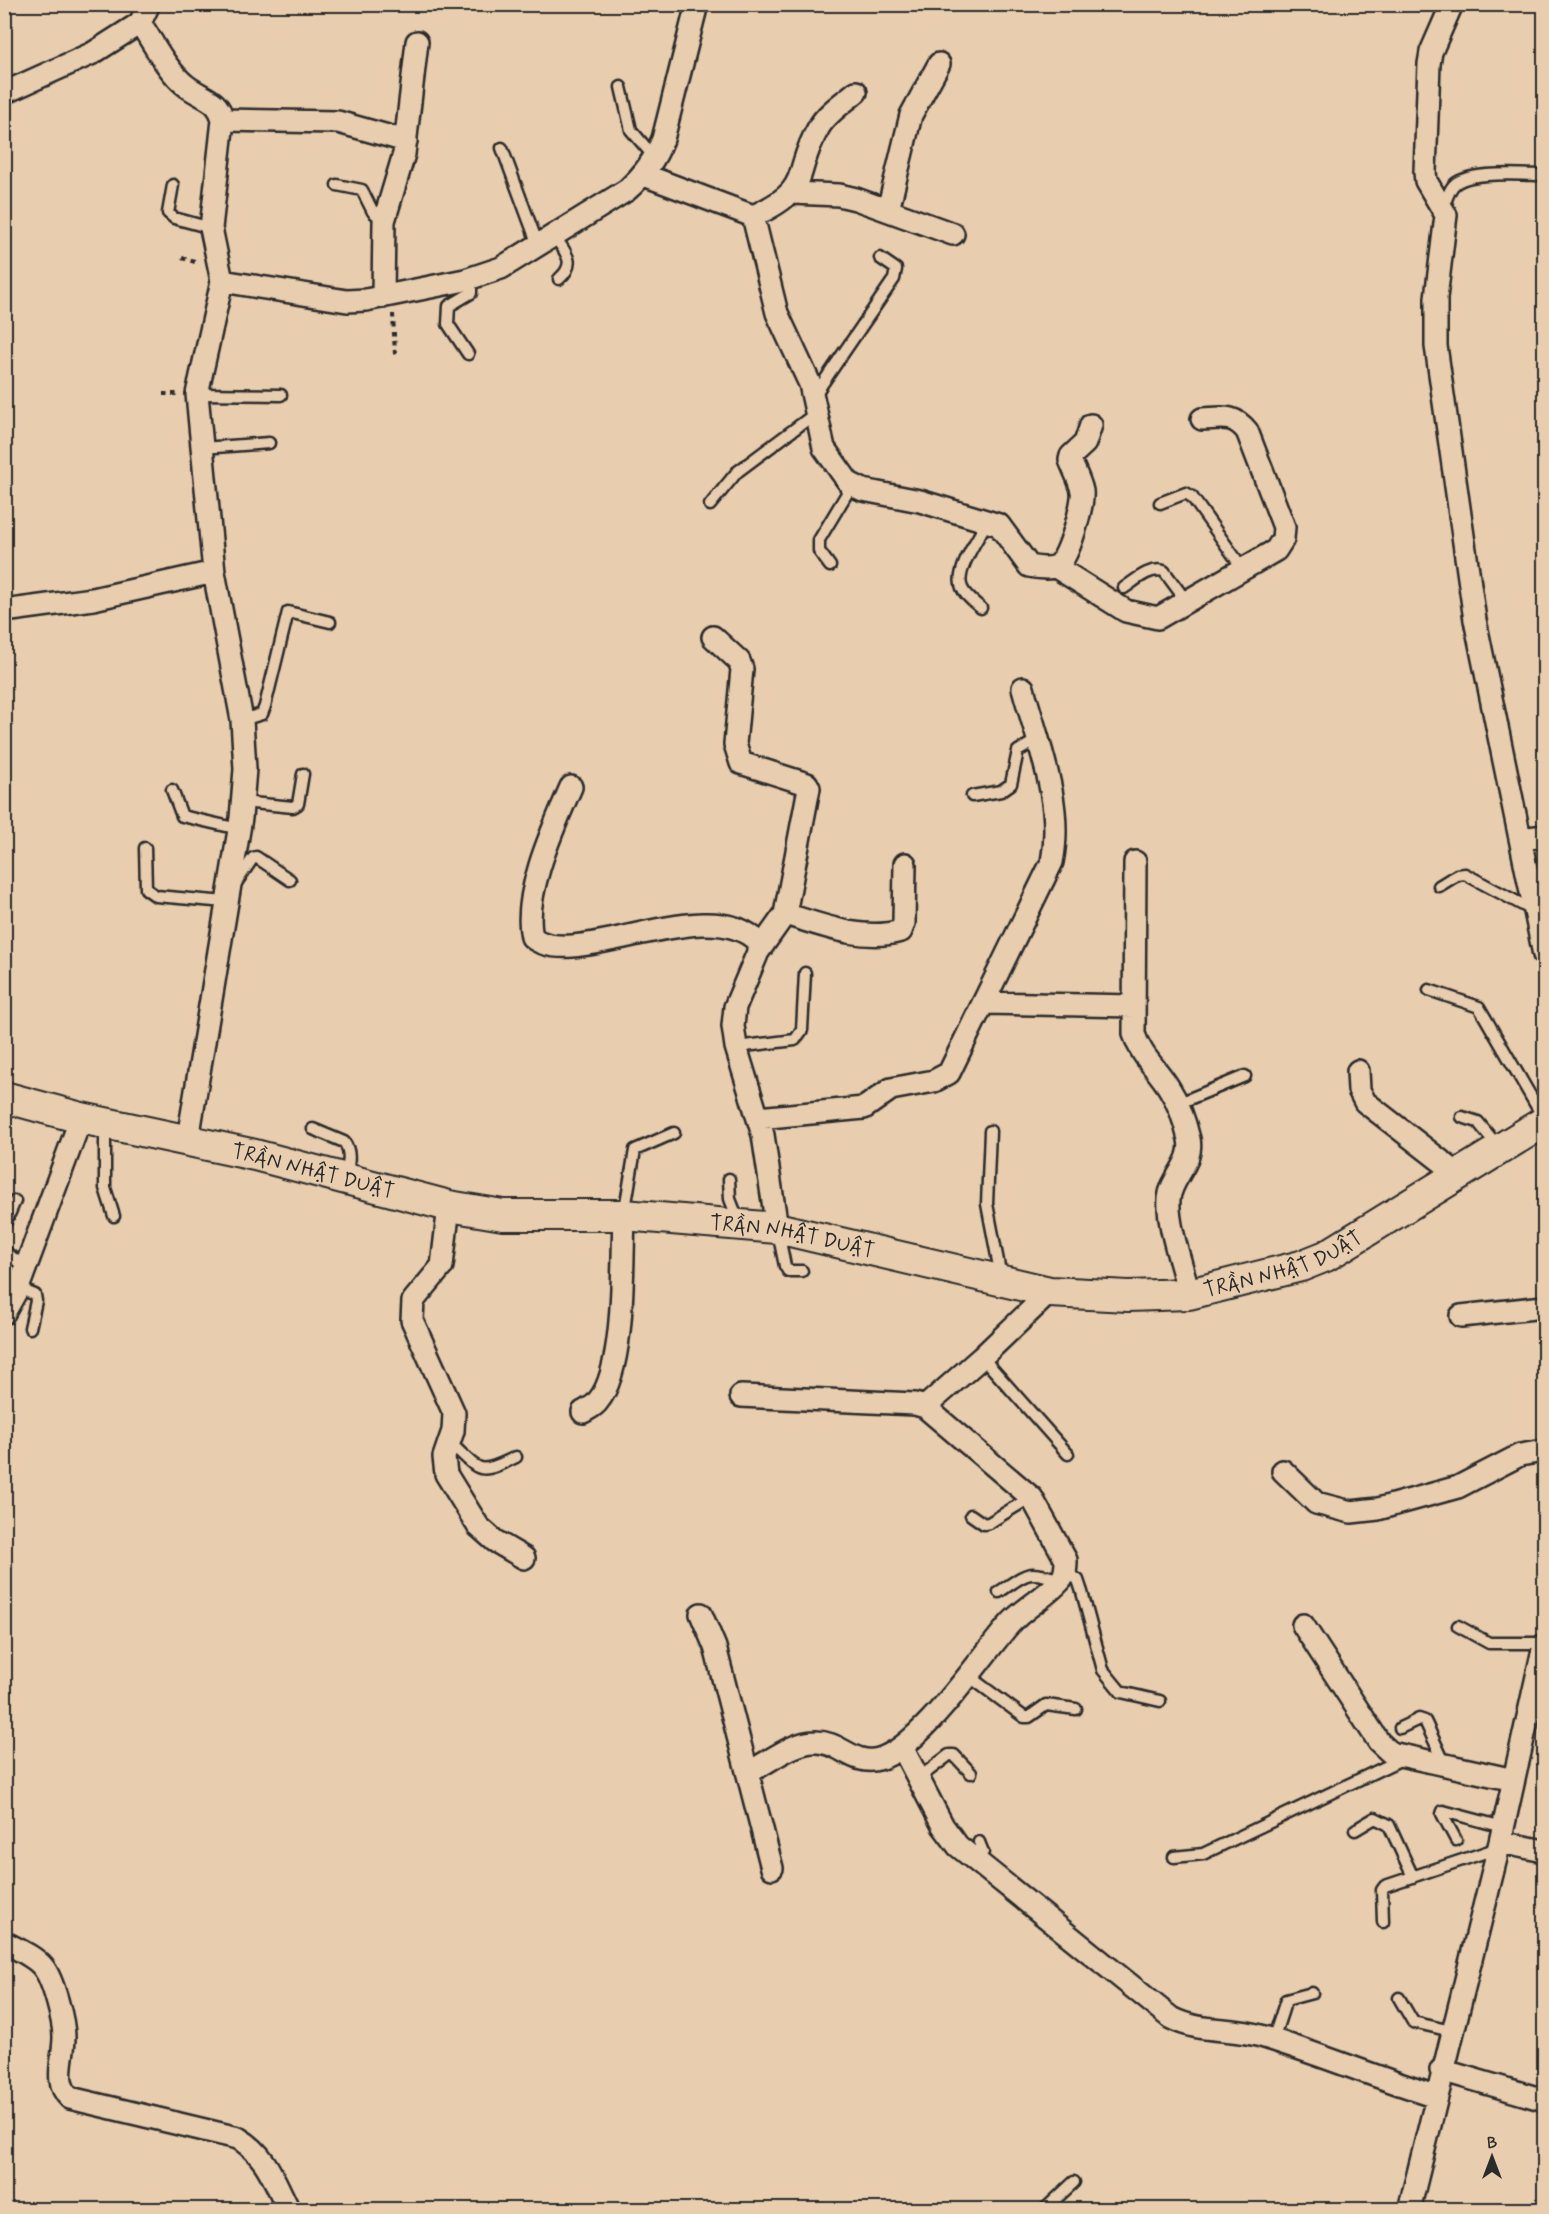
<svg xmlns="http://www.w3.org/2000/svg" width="1549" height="2214" font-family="Mynerve,sans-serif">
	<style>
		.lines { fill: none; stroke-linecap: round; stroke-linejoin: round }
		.service-casing { stroke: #2b2b2b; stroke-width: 15 }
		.minor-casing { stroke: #2b2b2b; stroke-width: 26 }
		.secondary-casing { stroke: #2b2b2b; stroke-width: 34 }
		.path { stroke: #2b2b2b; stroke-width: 4; stroke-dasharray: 4.5 4.5; stroke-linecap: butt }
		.service { stroke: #e8cdaf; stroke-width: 10 }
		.minor { stroke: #e8cdaf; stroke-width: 21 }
		.secondary { stroke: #e8cdaf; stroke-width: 30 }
		.labels { text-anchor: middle; stroke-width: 4.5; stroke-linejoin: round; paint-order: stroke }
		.street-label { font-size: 21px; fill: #2b2b2b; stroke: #e8cdaf }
	</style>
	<rect width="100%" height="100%" fill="#e8cdaf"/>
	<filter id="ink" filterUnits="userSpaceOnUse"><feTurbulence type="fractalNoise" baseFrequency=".0167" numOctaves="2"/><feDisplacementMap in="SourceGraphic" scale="12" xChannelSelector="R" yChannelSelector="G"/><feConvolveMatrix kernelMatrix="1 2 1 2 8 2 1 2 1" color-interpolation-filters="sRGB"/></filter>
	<g filter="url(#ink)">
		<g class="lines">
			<g class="service-casing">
				<path id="service" d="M621 87 631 130 655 158
					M502 148 538 245
					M173 185 168 213 174 218 211 228
					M337 185 362 190 373 212 384 221
					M1443 208C1446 201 1448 192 1453 186 1466 170 1524 175 1544 175
					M554 235C565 253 578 262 559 279
					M468 354 448 324 449 306 471 293V279
					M197 394 281 395
					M814 396 894 279 896 269 880 258
					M202 448 269 443
					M1160 503 1186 493 1192 497 1243 569
					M710 505 737 472 816 413
					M830 566 819 551V540L852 485
					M1124 588C1136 580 1149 567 1164 571L1187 602
					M981 608C975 603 965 596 962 588 954 571 980 536 988 520
					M242 720 262 714 265 706 288 612 330 622
					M172 790 182 816 239 829
					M972 796 1001 791 1011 784 1018 751 1037 740
					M242 802 293 807 298 804 303 774
					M145 848 146 889 156 896 226 902
					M234 886 253 858 256 857 290 880
					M1439 886 1457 875 1465 874 1534 911
					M1429 990 1479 1007 1544 1119
					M736 1047 795 1040 802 1030 805 973
					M1177 1104 1245 1076
					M1462 1117 1478 1122 1499 1148
					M105 1125V1188L114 1216
					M313 1129 344 1142C352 1152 348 1166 346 1178
					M990 1131 987 1204 1001 1277
					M729 1179 730 1199 739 1222
					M624 1215 635 1150 674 1133
					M4 1226 15 1201
					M778 1232 785 1266 788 1271H802
					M4 1251 26 1268
					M18 1288 35 1295 36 1301 30 1328
					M982 1357 1068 1454
					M449 1442C481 1470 475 1477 516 1457
					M971 1515 984 1524 989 1523 1031 1497
					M1066 1571 1078 1580 1082 1592 1103 1670 1121 1692 1160 1701
					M999 1592C1028 1573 1026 1569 1061 1580
					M1458 1626 1489 1643H1544
					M970 1677 1024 1717H1029L1046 1705 1076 1709
					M1400 1728 1419 1719 1425 1721 1445 1764
					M919 1778 949 1755H954L971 1773
					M1355 1830 1375 1818 1389 1825 1413 1877
					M1456 1840 1442 1814 1443 1811 1503 1827
					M1174 1857 1203 1854 1404 1758
					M976 1862 983 1852 979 1842
					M1383 1922 1382 1890 1385 1886 1498 1848
					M1399 1998 1413 2022 1451 2031
					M1273 2040 1286 2000 1312 1993
					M1044 2210 1074 2182"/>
			</g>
			<g class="minor-casing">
				<path id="minor" d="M1452 4 1431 52 1429 64 1425 172 1426 181 1446 215 1436 298V346L1475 620 1544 955
					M140 23C153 42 166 69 184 84 200 98 218 97 223 120L211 228 222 281 197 394 214 572 242 720 245 769 241 818 188 1139
					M4 93 93 53 140 23 149 4
					M223 120 338 122 406 141
					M644 175 753 216C815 188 791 175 819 127 827 113 843 103 856 92
					M792 193 839 195 856 199 953 234
					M888 210 911 115 939 64
					M753 216 777 313 810 384 824 448 849 483 863 490 920 501 999 525 1029 566C1037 568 1050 569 1057 566 1068 561 1084 503 1082 491 1080 481 1074 470 1070 460L1071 456 1085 443 1091 425
					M222 281 347 301 366 300 465 280 501 268 627 190C644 175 655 160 663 139L697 4
					M383 297 384 221 404 154 417 42
					M1056 567 1126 611 1158 618 1276 550 1283 539 1284 527 1247 431C1233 414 1223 418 1202 419
					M4 611 93 599 214 572
					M713 637 739 661 742 669 735 744 741 763 807 784 809 788 785 914 758 952 735 1007 733 1026 736 1047 763 1135 777 1228
					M571 787C554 826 522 895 532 937 573 973 708 889 758 942V952
					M1521 839 1544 836
					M1135 862 1134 1034C1142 1058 1156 1067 1169 1088 1178 1102 1185 1122 1189 1139 1194 1163 1171 1177 1169 1199 1167 1226 1183 1267 1189 1294
					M785 914C821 925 863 942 901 931L904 923 905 864
					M983 1003 1134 1006
					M1358 1071 1359 1090 1365 1102 1459 1175
					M758 1118 864 1108 891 1089 934 1081 949 1073 1052 862C1064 804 1038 744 1023 688
					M449 1206 442 1266 413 1301 412 1320 454 1413 453 1431 444 1457 446 1474 478 1526 495 1541 524 1558
					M4 1313 18 1288 81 1118
					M1461 1316 1544 1307
					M741 1396 915 1404 925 1407 1032 1498 1066 1560C1066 1567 1066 1575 1060 1581 1045 1598 1023 1608 1008 1626 979 1659 921 1747 879 1759 853 1766 840 1741 815 1742 793 1742 769 1762 749 1772
					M925 1407 982 1357 1050 1292
					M583 1412C588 1409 595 1406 598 1401 626 1369 622 1258 624 1215
					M1283 1471 1316 1503 1351 1512 1378 1509 1458 1487 1520 1455 1544 1451
					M701 1614 715 1647 772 1868
					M1303 1625 1379 1742 1391 1753 1514 1780
					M902 1747 943 1826 958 1846 1171 2018C1200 2033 1230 2027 1261 2036 1320 2054 1377 2078 1436 2096
					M1500 1842 1544 1851
					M4 1942C17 1949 34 1956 43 1967 53 1979 64 2021 64 2037 64 2059 53 2082 70 2098L238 2138C267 2155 274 2181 289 2210
					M1441 2070 1544 2100
					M1409 2210 1500 1842 1544 1645"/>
			</g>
			<g class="secondary-casing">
				<g id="secondary">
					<path id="s1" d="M4 1097 81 1118 255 1155 449 1206 503 1215H624L777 1228 1050 1292 1128 1296 1189 1294 1301 1266 1326 1256 1544 1122"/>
				</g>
			</g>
			<path class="path" d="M182 258 198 263
				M393 314 395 355
				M163 394H178"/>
			<use href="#service" class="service"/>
			<use href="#minor" class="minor"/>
			<use href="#secondary" class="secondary"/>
		</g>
	</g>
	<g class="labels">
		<g class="street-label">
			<text dy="7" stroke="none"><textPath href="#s1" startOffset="318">TRẦN NHẬT DUẬT</textPath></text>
			<text dy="7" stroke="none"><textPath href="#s1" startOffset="804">TRẦN NHẬT DUẬT</textPath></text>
			<text dy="7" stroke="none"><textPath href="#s1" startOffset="1306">TRẦN NHẬT DUẬT</textPath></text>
		</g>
	</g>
	<rect width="1549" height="2214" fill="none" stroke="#e8cdaf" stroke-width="24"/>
	<rect x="12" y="12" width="1525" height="2190" fill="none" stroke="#2b2b2b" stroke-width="2" filter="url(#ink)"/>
	<g transform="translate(1492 2157)" stroke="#e8cdaf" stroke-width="4.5" paint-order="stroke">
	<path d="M0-4.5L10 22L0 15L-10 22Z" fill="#2b2b2b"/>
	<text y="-9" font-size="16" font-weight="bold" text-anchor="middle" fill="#2b2b2b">B</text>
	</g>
</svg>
